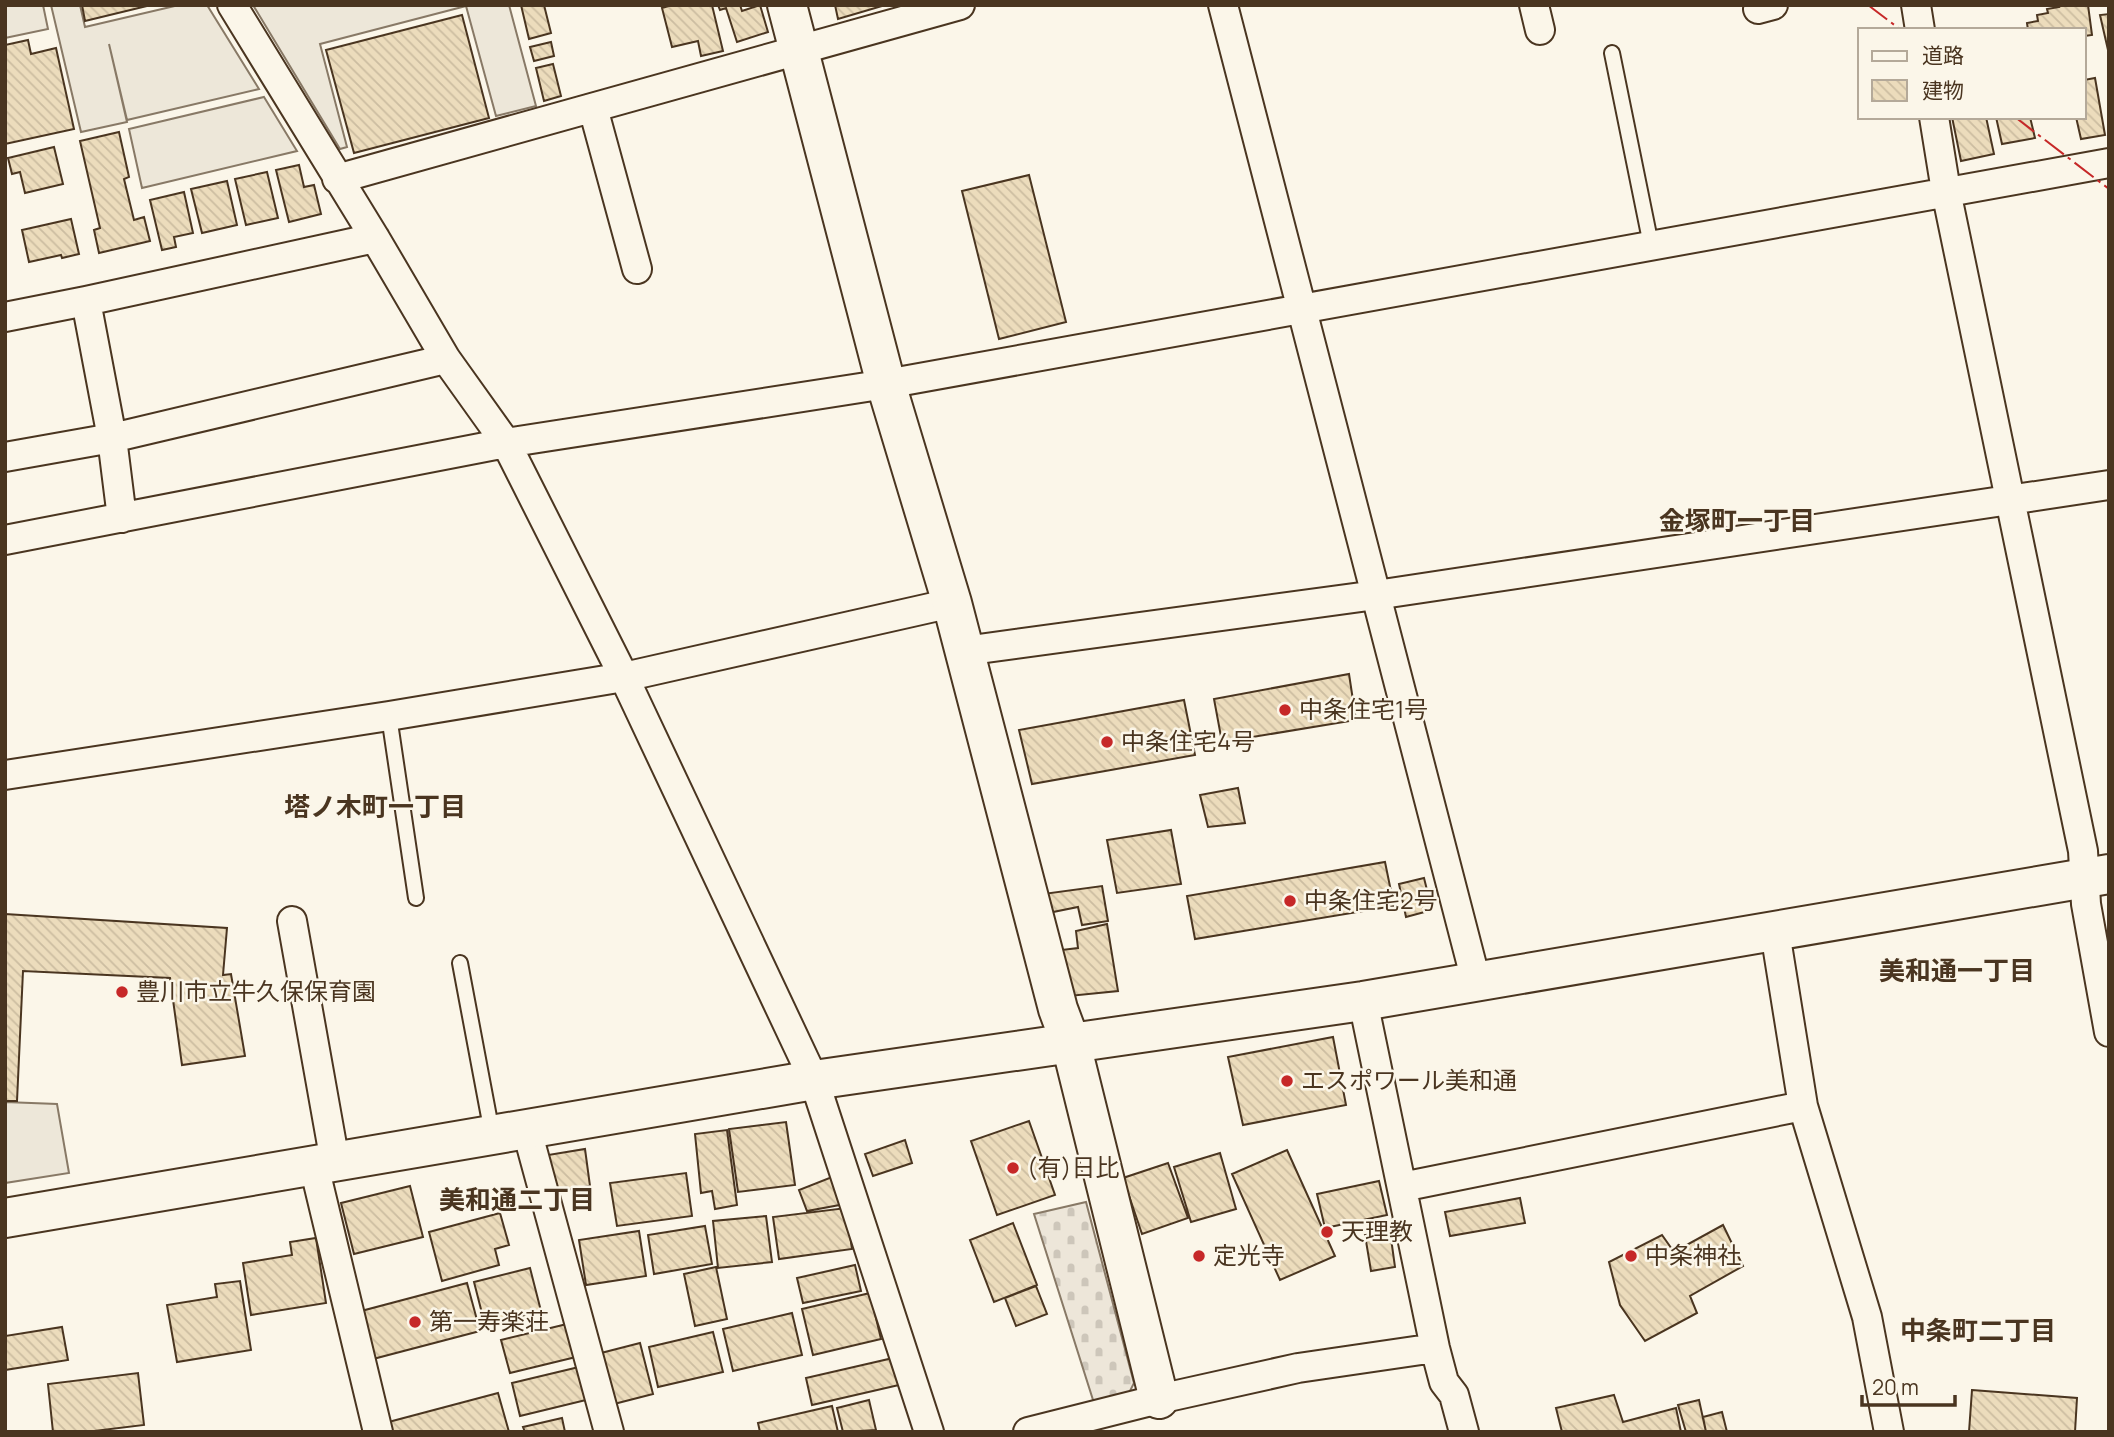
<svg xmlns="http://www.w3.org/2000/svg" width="2114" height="1437" font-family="Manrope,'Noto Sans JP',sans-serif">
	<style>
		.cemetery { fill: url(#cemetery-stones); stroke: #887966; stroke-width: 2 }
		.parking { fill: #ede7d9; stroke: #887966; stroke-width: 2 }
		.building { fill: url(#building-back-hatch); stroke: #4a3520; stroke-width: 2 }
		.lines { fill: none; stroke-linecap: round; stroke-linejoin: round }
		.lane-casing { stroke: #4a3520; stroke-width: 18 }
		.street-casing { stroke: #4a3520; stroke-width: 32 }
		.secondary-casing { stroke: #4a3520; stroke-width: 42 }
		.lane { stroke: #fbf6e9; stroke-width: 14 }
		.street { stroke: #fbf6e9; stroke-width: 28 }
		.secondary { stroke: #fbf6e9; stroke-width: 38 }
		.power { stroke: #c62828; stroke-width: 2; stroke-dasharray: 24 5 3.5 5; stroke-linecap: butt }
		.poi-dot { fill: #c62828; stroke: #fbf6e9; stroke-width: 2.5 }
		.labels { text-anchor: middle; stroke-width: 5; stroke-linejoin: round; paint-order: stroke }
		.poi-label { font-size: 24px; fill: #4a3520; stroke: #fbf6e9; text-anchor: start }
		.neighbourhood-label { font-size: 26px; font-weight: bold; fill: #4a3520; stroke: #fbf6e9 }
	</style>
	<defs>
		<pattern id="cemetery-stones" width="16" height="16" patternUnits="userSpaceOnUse" patternTransform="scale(1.75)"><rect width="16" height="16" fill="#ede6d9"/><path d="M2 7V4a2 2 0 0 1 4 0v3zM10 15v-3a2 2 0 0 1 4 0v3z" fill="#cdc6ba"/></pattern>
		<pattern id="building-back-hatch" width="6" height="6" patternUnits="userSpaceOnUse" patternTransform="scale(1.75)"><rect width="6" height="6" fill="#ecdcbc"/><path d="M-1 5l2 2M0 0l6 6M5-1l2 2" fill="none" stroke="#ccbda1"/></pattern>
	</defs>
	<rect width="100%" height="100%" fill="#fbf6e9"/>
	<path class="cemetery" d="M1086 1202 1134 1383 1128 1395 1094 1403 1034 1214Z"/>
	<path class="parking" d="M5 5H43L48 29 5 38Z
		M51 5H80L85 27 179 5H207L259 89 127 120 109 44 127 122 81 132Z
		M253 5H509L536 106 496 116 466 6 320 44 347 147 340 149Z
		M264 97 297 151 142 188 129 129Z
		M5 1102 57 1104 69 1173 5 1183Z"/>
	<path class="building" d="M82 5H151L85 21Z
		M521 5H544L551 33 529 39Z
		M672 5H712L723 51 701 56 698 41 672 47 662 8Z
		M718 5H740L742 11 760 5 768 32 737 42 726 8 720 10Z
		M835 5H882V6L838 19Z
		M2058 5H2088L2092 35 2084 36V30H2028L2027 23 2038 21 2037 15 2048 13 2047 9 2059 7Z
		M2109 14V50H2108L2100 15Z
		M462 15 489 118 354 153 326 50Z
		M28 40 31 54 56 48 74 129 5 144V45Z
		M551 42 554 56 534 61 530 47Z
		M553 64 561 96 544 101 536 68Z
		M2095 78 2105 135 2081 139 2076 117H2084V80Z
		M1952 117H1986L1994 154 1961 161Z
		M1996 117H2030L2035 138 2002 144Z
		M119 132 129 177 124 179 134 220 144 217 150 241 99 253 94 230 100 228 80 141Z
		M54 147 63 184 25 193 20 172 12 174 8 158Z
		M299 165 304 187 314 185 321 214 289 222 276 170Z
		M267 172 278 218 246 225 235 179Z
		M1029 175 1066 322 999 339 962 191Z
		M227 181 237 225 202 233 191 189Z
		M184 192 193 233 174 237 176 247 162 250 150 200Z
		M71 219 79 254 62 258 61 255 29 262 22 230Z
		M1349 674 1356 720 1222 742 1214 699Z
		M1184 700 1195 755 1032 784 1019 730Z
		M1238 788 1245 823 1208 827 1200 795Z
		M1171 830 1181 884 1117 893 1107 840Z
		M1385 862 1394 906 1195 939 1187 896Z
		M1424 878 1432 910 1406 917 1399 884Z
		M1102 886 1108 921 1082 925 1078 907 1048 913 1043 894Z
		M5 914 227 928 223 975 231 974 245 1056 182 1065 170 978 23 971 17 1101H5Z
		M1107 924 1118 991 1069 996 1061 950 1078 948 1076 931Z
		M1333 1037 1346 1105 1243 1125 1228 1057Z
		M1029 1121 1055 1195 997 1215 971 1141Z
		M786 1122 795 1185 738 1192 729 1129Z
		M727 1130 737 1205 715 1209 712 1191 701 1193 695 1134Z
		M905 1140 912 1163 873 1176 865 1154Z
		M585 1149 590 1186 548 1193 542 1156Z
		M1287 1150 1335 1256 1280 1280 1232 1174Z
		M1220 1153 1236 1209 1191 1222 1174 1167Z
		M1168 1163 1188 1218 1142 1234 1123 1178Z
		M686 1173 692 1216 617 1226 610 1183Z
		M832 1177 845 1204 807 1211 799 1190Z
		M1379 1181 1387 1215 1325 1228 1317 1194Z
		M410 1186 423 1237 354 1254 341 1203Z
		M1520 1198 1525 1223 1450 1236 1445 1212Z
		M846 1208 852 1249 779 1259 773 1217Z
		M500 1213 509 1245 495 1249 499 1265 442 1281 429 1232Z
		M766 1216 772 1262 718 1268 713 1221Z
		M1013 1223 1037 1285 994 1302 970 1240Z
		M1723 1225 1743 1266 1690 1296 1697 1313 1645 1341 1620 1305 1609 1262 1662 1235 1674 1252Z
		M705 1226 712 1264 654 1274 648 1235Z
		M639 1231 646 1276 586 1285 579 1240Z
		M1390 1231 1395 1267 1371 1271 1365 1235Z
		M316 1238 326 1303 251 1315 243 1263 292 1255 290 1242Z
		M855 1265 861 1291 803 1303 797 1278Z
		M716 1267 727 1319 695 1326 684 1274Z
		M530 1268 541 1311 485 1325 474 1282Z
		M240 1281 251 1350 177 1362 167 1305 217 1297 215 1284Z
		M467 1283 480 1331 373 1359 350 1314Z
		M1036 1286 1047 1314 1016 1326 1005 1298Z
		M870 1293 881 1339 813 1355 802 1309Z
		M792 1313 802 1355 733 1371 723 1329Z
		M567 1324 576 1357 510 1373 501 1340Z
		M62 1327 68 1360 5 1370V1336Z
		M713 1332 723 1372 658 1387 649 1347Z
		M640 1343 653 1394 614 1404 601 1353Z
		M893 1358 899 1385 812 1405 806 1378Z
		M579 1367 586 1400 520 1416 512 1383Z
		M138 1373 144 1425 86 1432H53L48 1384Z
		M1972 1390 2077 1398 2075 1432H1969Z
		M498 1393 509 1432H383L381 1424Z
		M1614 1395 1623 1422 1676 1408 1681 1432H1562L1556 1408Z
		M869 1400 876 1430 843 1432 837 1408Z
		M1699 1400 1706 1432H1686L1678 1405Z
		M832 1406 838 1432H760L758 1423Z
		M1722 1412 1727 1432H1706L1703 1417Z
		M562 1418 565 1432H525L523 1427Z"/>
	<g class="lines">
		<g class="lane-casing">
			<path id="lane" d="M1612 53 1651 245
				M389 716 416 898
				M460 963 492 1133"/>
		</g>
		<g class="street-casing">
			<path id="street" d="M232 5 375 238 446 359 506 443 624 677 814 1080 929 1432
				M1223 5 1476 981
				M1534 5 1540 30
				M1916 5 1920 30
				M1758 9 1773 5
				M593 108 637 269
				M1934 117 1946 191 2083 851 2086 904 2109 1032
				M337 179 960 5
				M86 301 112 438 122 518
				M5 317 86 301 375 238
				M5 457 112 438 446 359
				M5 540 506 443 886 384 2109 163
				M964 651 1376 595 2109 485
				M5 775 389 716 624 677 952 603
				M292 921 335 1162
				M1775 932 1803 1106 1867 1317 1889 1432
				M1363 1001 1435 1348 1444 1382 1454 1395 1464 1432
				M526 1127 609 1432
				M314 1166 378 1432
				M1402 1187 1803 1106
				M1028 1432 1159 1399 1298 1368 1435 1348"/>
		</g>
		<g class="secondary-casing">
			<path id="secondary" d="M787 5 886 384 952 603 1058 1009 1071 1044 1159 1399
				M5 1218 814 1080 1363 1001 2109 874"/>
		</g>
		<use href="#lane" class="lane"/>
		<use href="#street" class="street"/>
		<use href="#secondary" class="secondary"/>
		<path class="power" d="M1868 5 1901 30
			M2015 117 2109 189"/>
	</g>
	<g class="poi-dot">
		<circle cx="1285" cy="710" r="7"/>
		<circle cx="1107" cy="742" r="7"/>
		<circle cx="1290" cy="901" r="7"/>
		<circle cx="122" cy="992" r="7"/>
		<circle cx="1287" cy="1081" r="7"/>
		<circle cx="1013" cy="1168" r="7"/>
		<circle cx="1327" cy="1232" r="7"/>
		<circle cx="1199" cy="1256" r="7"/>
		<circle cx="1631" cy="1256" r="7"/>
		<circle cx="415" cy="1322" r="7"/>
	</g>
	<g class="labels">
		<g class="poi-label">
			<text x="1299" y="718">中条住宅1号</text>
			<text x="1121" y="750">中条住宅4号</text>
			<text x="1304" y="909">中条住宅2号</text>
			<text x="136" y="1000">豊川市立牛久保保育園</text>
			<text x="1301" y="1089">エスポワール美和通</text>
			<text x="1027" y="1176">(有)日比</text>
			<text x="1341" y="1240">天理教</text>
			<text x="1213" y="1264">定光寺</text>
			<text x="1645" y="1264">中条神社</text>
			<text x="429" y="1330">第一寿楽荘</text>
		</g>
		<g class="neighbourhood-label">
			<text x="1737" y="530">金塚町一丁目</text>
			<text x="375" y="816">塔ノ木町一丁目</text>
			<text x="1957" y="980">美和通一丁目</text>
			<text x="517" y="1209">美和通二丁目</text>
			<text x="1978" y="1340">中条町二丁目</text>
		</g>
	</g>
	<rect width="2114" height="1437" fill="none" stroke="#4a3520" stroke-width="14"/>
	<rect x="1858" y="28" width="228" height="91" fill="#fbf6e9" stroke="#b4a999" stroke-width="2"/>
	<rect x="1872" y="51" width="35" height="10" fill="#fbf6e9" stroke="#b4a999" stroke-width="2"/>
	<text x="1922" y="63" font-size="21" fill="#4a3520">道路</text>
	<rect x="1872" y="80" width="35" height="21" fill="url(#building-back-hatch)" stroke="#b4a999" stroke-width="2"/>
	<text x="1922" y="98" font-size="21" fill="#4a3520">建物</text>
	<path d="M1862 1395v10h93v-10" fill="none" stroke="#4a3520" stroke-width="3.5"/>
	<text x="1872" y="1395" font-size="21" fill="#4a3520" stroke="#fbf6e9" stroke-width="5" paint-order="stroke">20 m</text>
</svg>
